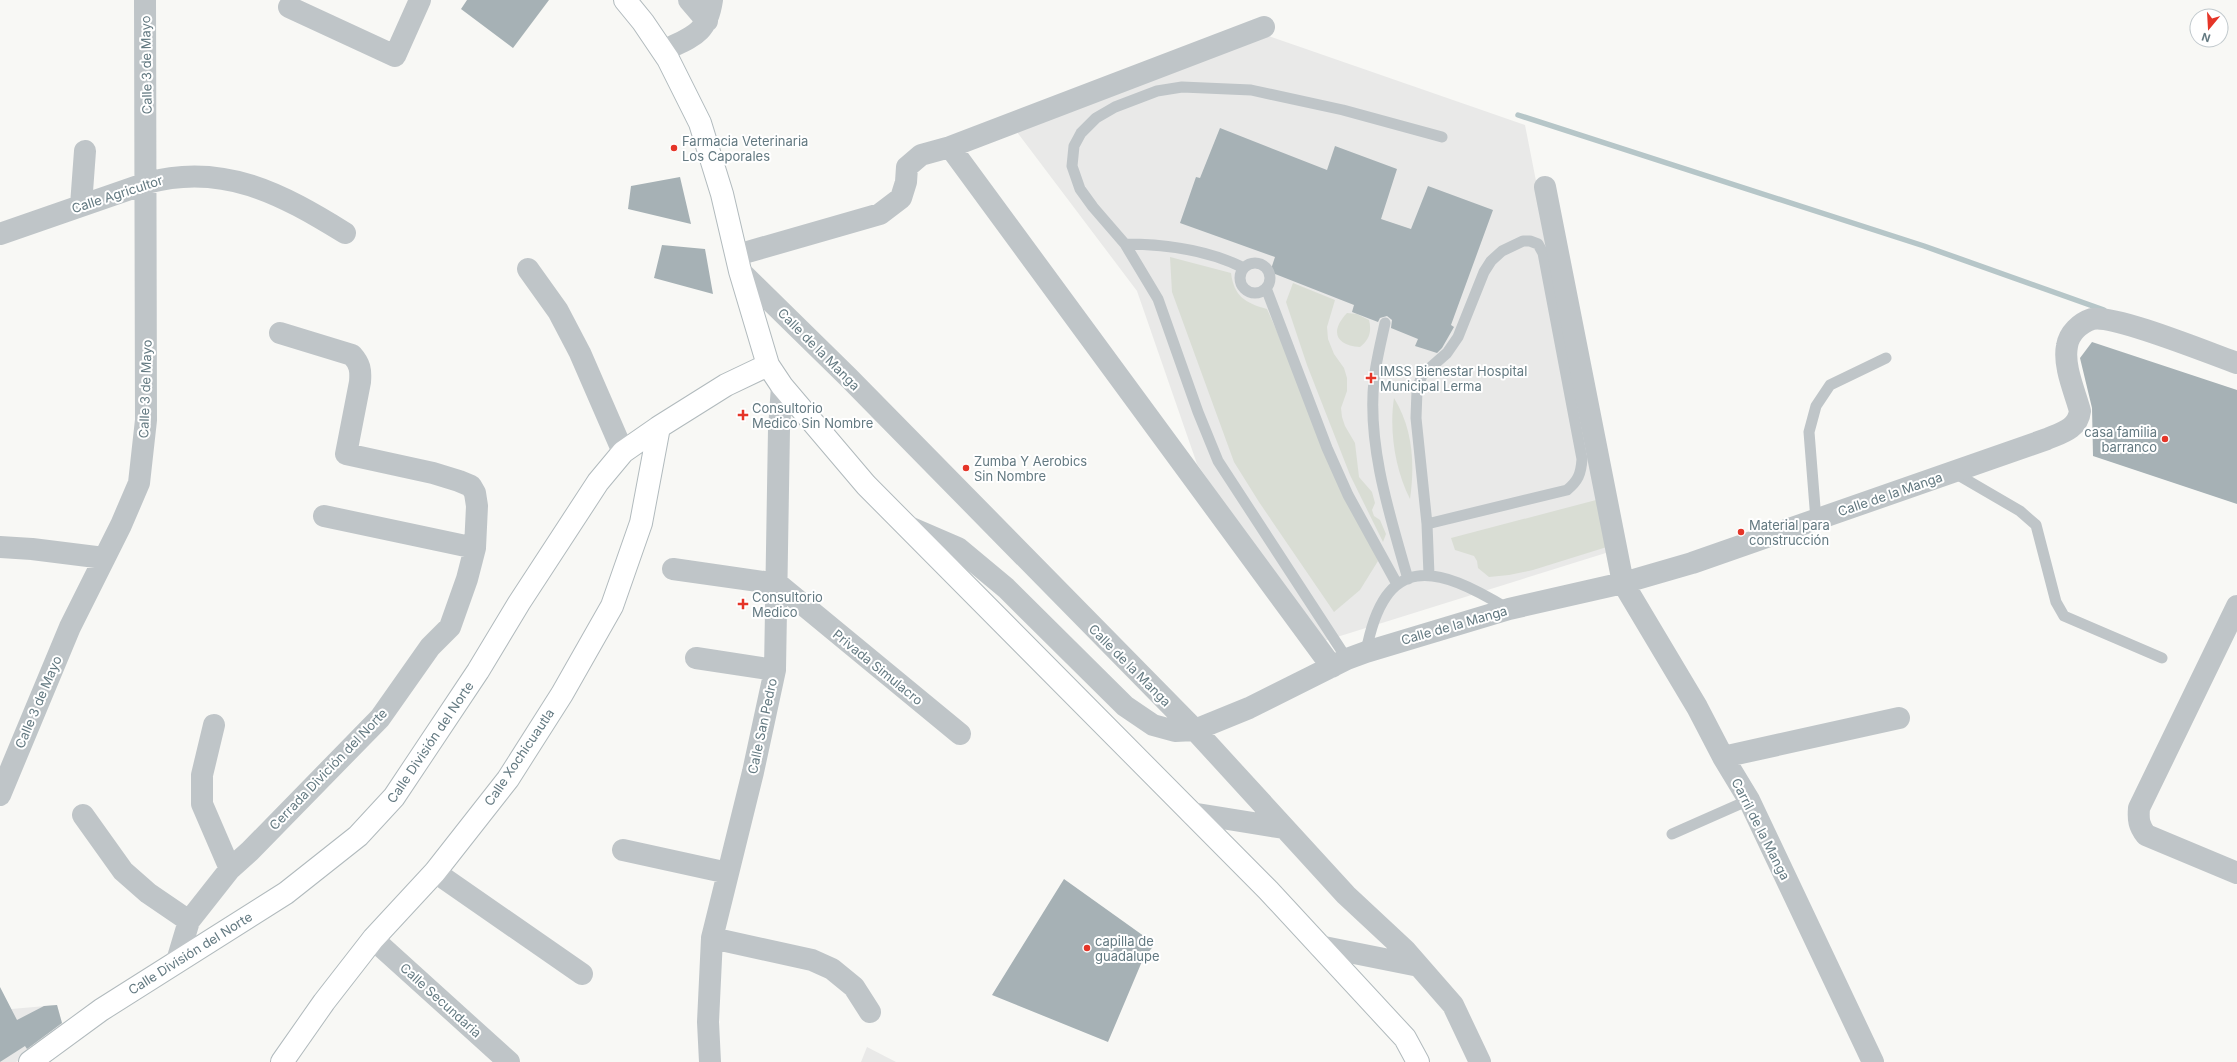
<svg xmlns="http://www.w3.org/2000/svg" width="2237" height="1062" font-family="Inter,sans-serif">
	<style>
		.built { fill: #e9e9e8 }
		.green { fill: #d9ddd4 }
		.lines { fill: none; stroke-linecap: round; stroke-linejoin: round }
		.stream { stroke: #b6c6c8; stroke-width: 5.5 }
		.building { fill: #a6b1b5 }
		.secondary-casing { stroke: #b1babd; stroke-width: 24 }
		.lane { stroke: #bfc5c8; stroke-width: 11 }
		.street { stroke: #bfc5c8; stroke-width: 22 }
		.secondary { stroke: #fff; stroke-width: 22 }
		.poi-dot { fill: #e53528; stroke: #fff; stroke-width: 1.5 }
		.labels { text-anchor: middle; stroke-width: 4; stroke-linejoin: round; paint-order: stroke }
		.street-label { font-size: 13px; fill: #637981; stroke: #fff }
		.poi-label { font-size: 13px; fill: #637981; stroke: #fff; text-anchor: start }
	</style>
	<rect width="100%" height="100%" fill="#f8f8f5"/>
	<path class="built" d="M1266 35 1525 125 1609 552 1321 642 1197 464 1137 291 1014 128Z
		M57 1005 64 1030 16 1062H0V1010Z
		M867 1047 896 1062H861Z"/>
	<path class="green" d="M1170 257 1231 273C1234 296 1245 303 1267 309L1378 561 1360 590 1334 612 1259 502 1234 462 1172 292Z
		M1293 283 1335 300 1327 327 1328 339 1334 354 1344 368 1347 378V391L1341 408 1342 417 1345 426 1355 443 1359 477 1372 492 1375 503 1372 510 1374 516 1380 520 1386 534 1383 542 1350 475 1307 365 1286 302Z
		M1347 313 1357 314 1369 320C1372 332 1369 340 1360 347 1335 345 1330 331 1347 313Z
		M1394 398C1413 429 1415 464 1410 499 1395 470 1389 430 1394 398Z
		M1600 499 1610 546 1533 570 1509 575 1489 577 1478 568 1477 561 1474 556 1455 550 1451 538Z"/>
	<g class="lines">
		<path class="stream" d="M1518 115 1924 246 2104 310"/>
	</g>
	<path class="building" d="M467 0H549L513 48 461 9Z
		M1220 128 1327 170 1335 146 1397 169 1381 219 1411 229 1428 186 1493 210 1451 325 1454 327 1442 348 1437 353 1415 346 1418 339 1391 328 1392 320 1387 316 1380 318 1378 322 1352 312 1354 305 1270 272 1275 257 1180 223 1196 177 1200 178Z
		M680 177 691 224 628 209 631 186Z
		M662 245 705 249 713 294 654 278Z
		M2092 342 2237 390V504L2093 456 2092 408 2080 358Z
		M1064 879 1155 944 1143 959 1108 1042 992 995Z
		M0 987 17 1020 44 1006 57 1005 62 1023 27 1049 25 1046 0 1062Z"/>
	<g class="lines">
		<g class="secondary-casing">
			<path id="secondary" d="M625 0 643 22 668 59 700 123 722 194 740 271 768 365 782 386 866 485 1268 890 1405 1038 1418 1062
				M30 1062 101 1010 286 893 358 836 394 797 478 671 519 603 598 482 623 452 659 427 726 385 768 365
				M282 1062 324 1002 373 939 435 872 508 779 562 694 612 606 641 523 659 427"/>
		</g>
		<path class="lane" d="M1125 244C1165 244 1208 250 1244 268
			M1240 278a15 15 0 1 1 30 0a15 15 0 1 1-30 0Z
			M1266 288 1327 448 1348 495 1397 584
			M1385 323C1381 342 1376 361 1374 380 1367 446 1390 516 1408 579
			M1953 472 2020 511 2036 525 2056 602 2064 616 2162 658
			M1816 520 1809 432 1816 406 1830 385 1886 358
			M1427 524 1567 490C1578 481 1581 474 1582 459L1543 253 1538 244 1530 241H1523L1502 251 1491 261 1484 272 1458 337 1447 353 1422 375 1417 390 1416 418 1427 524 1429 575
			M1366 652C1385 551 1436 565 1508 609
			M1347 659 1218 461 1198 412 1158 299 1125 244 1093 207 1080 189 1072 166 1074 146 1081 133 1096 118 1115 107 1157 91 1182 87 1251 90 1343 110 1442 137
			M1672 834 1749 800"/>
		<path class="street" d="M689 0 707 21
			M289 7 395 56 420 0
			M663 51C691 37 707 35 712 0
			M950 147 1332 667
			M1545 187 1623 583 1697 707 1723 757 1749 800 1873 1062
			M81 205 85 151
			M0 234 147 183C223 162 282 194 345 233
			M737 255 880 214 901 198 906 182 907 167 921 155 950 147 1264 27
			M528 269 558 311 580 353 623 452
			M740 271 848 377 1195 730 1346 895 1405 950 1453 1005 1480 1062
			M324 516 475 548
			M907 526 958 548 1006 588 1125 706 1153 725 1175 731 1195 730 1249 708 1347 659 1366 652 1509 609 1623 583 1692 563 2047 439C2061 433 2078 429 2080 411 2075 392 2063 366 2067 346 2069 333 2080 323 2092 319 2114 314 2211 354 2237 363
			M0 547 32 549 104 558
			M673 569 778 584 960 734
			M2237 606 2139 808C2138 820 2139 826 2146 835L2237 873
			M696 658 775 670
			M214 725 202 775V804L230 869
			M1723 757 1899 718
			M0 795 70 627 121 525 139 483 146 420 145 0
			M1191 813 1284 828
			M83 815 123 871 148 893 189 921
			M623 850 728 873
			M435 872 582 974
			M712 938 812 960 832 969 854 987 870 1012
			M373 939 509 1062
			M1319 946 1419 966
			M177 961 189 921 230 869 250 851 380 718 430 647 450 627 467 579 475 548 477 506 475 493 471 486 459 481 433 473 346 454 360 382C361 370 360 364 352 355L280 333
			M710 1062 708 1022 712 938 753 772 775 670 779 429 782 386"/>
		<use href="#secondary" class="secondary"/>
	</g>
	<g class="poi-dot">
		<circle cx="674" cy="148" r="4"/>
		<path d="M1369 372h4v4h4v4h-4v4h-4v-4h-4v-4h4z"/>
		<path d="M741 409h4v4h4v4h-4v4h-4v-4h-4v-4h4z"/>
		<circle cx="2165" cy="439" r="4"/>
		<circle cx="966" cy="468" r="4"/>
		<circle cx="1741" cy="532" r="4"/>
		<path d="M741 598h4v4h4v4h-4v4h-4v-4h-4v-4h4z"/>
		<circle cx="1087" cy="948" r="4"/>
	</g>
	<g class="labels">
		<g class="street-label">
			<text transform="translate(146 65) rotate(-91)" y="5">Calle 3 de Mayo</text>
			<text transform="translate(117 194) rotate(-18)" y="5">Calle Agricultor</text>
			<text transform="translate(819 349) rotate(45)" y="5">Calle de la Manga</text>
			<text transform="translate(145 389) rotate(-88)" y="5">Calle 3 de Mayo</text>
			<text transform="translate(1890 494) rotate(-19)" y="5">Calle de la Manga</text>
			<text transform="translate(1454 625) rotate(-16)" y="5">Calle de la Manga</text>
			<text transform="translate(1130 665) rotate(45)" y="5">Calle de la Manga</text>
			<text transform="translate(878 667) rotate(39)" y="5">Privada Simulacro</text>
			<text transform="translate(38 702) rotate(-67)" y="5">Calle 3 de Mayo</text>
			<text transform="translate(762 726) rotate(-78)" y="5">Calle San Pedro</text>
			<text transform="translate(430 742) rotate(-56)" y="5">Calle División del Norte</text>
			<text transform="translate(519 757) rotate(-56)" y="5">Calle Xochicuautla</text>
			<text transform="translate(328 769) rotate(-46)" y="5">Cerrada Divición del Norte</text>
			<text transform="translate(1761 829) rotate(63)" y="5">Carril de la Manga</text>
			<text transform="translate(190 953) rotate(-32)" y="5">Calle División del Norte</text>
			<text transform="translate(441 1000) rotate(42)" y="5">Calle Secundaria</text>
		</g>
		<g class="poi-label">
			<text x="682" y="146">Farmacia Veterinaria<tspan x="682" dy="15">Los Caporales</tspan></text>
			<text x="1380" y="376">IMSS Bienestar Hospital<tspan x="1380" dy="15">Municipal Lerma</tspan></text>
			<text x="752" y="413">Consultorio<tspan x="752" dy="15">Medico Sin Nombre</tspan></text>
			<text x="2157" y="437" text-anchor="end">casa familia<tspan x="2157" dy="15">barranco</tspan></text>
			<text x="974" y="466">Zumba Y Aerobics<tspan x="974" dy="15">Sin Nombre</tspan></text>
			<text x="1749" y="530">Material para<tspan x="1749" dy="15">construcción</tspan></text>
			<text x="752" y="602">Consultorio<tspan x="752" dy="15">Medico</tspan></text>
			<text x="1095" y="946">capilla de<tspan x="1095" dy="15">guadalupe</tspan></text>
		</g>
	</g>
	<g transform="translate(2209 28) rotate(198)"><circle r="19" fill="#ffffff" stroke="#c1c9cd"/>
	<path d="M0-3L7 15L0 10L-7 15Z" fill="#e53528"/>
	<text y="-6" font-size="11" font-weight="bold" text-anchor="middle" fill="#637981">N</text>
	</g>
</svg>
